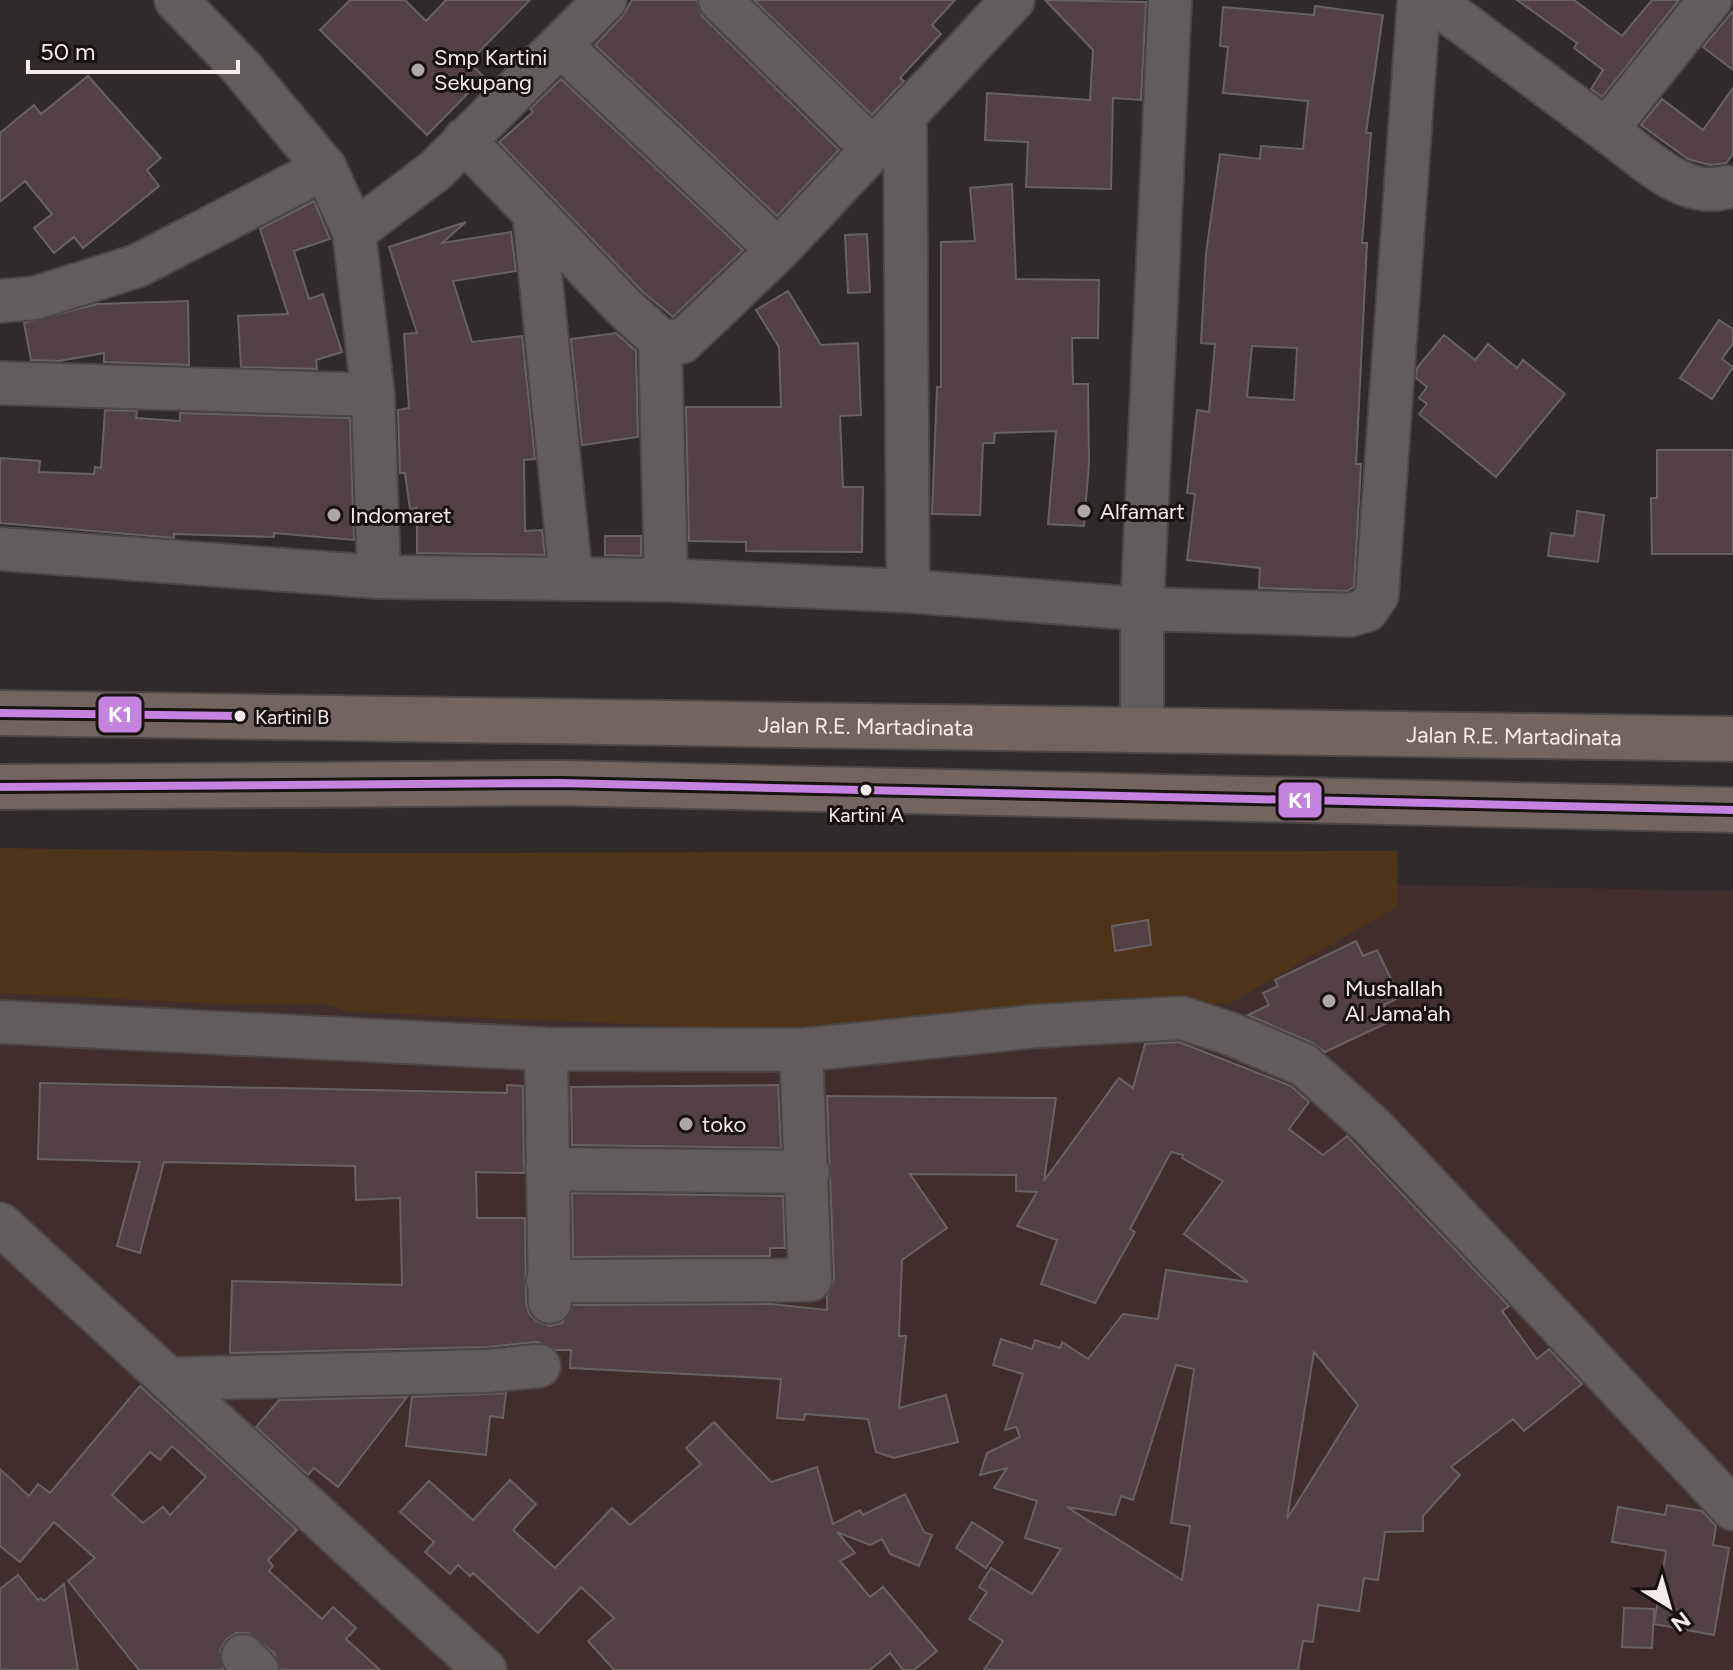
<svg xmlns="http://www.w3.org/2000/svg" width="1733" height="1670" font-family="Figtree,sans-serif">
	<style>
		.built { fill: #402e2d }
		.green { fill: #4c3418 }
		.building { fill: #514144; stroke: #676262; stroke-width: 2; fill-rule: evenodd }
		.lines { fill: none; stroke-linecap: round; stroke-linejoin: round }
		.minor-casing { stroke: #4c4746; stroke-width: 46 }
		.highway-casing { stroke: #4c4746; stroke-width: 48 }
		.minor { stroke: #625c5c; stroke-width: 42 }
		.highway { stroke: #726560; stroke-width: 44 }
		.bus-1-casing { stroke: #181211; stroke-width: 14 }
		.bus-1 { stroke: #c483df; stroke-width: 8 }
		.poi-dot { fill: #afa7a7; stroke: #181211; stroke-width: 3 }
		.bus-dot { fill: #f4ebea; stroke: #181211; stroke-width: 3 }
		.labels { text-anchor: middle; stroke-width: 6; stroke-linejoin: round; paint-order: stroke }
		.bus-label { font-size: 20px; fill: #f4ebea; stroke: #181211; text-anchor: start }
		.poi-label { font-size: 22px; fill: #f4ebea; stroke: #181211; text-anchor: start }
		.street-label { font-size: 22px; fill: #f4ebea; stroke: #181211 }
		.line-badge { stroke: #181211; stroke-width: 3 }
		.badge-label { font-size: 22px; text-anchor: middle; font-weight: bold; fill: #fff }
	</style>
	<rect width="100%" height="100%" fill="#302a2a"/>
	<path class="built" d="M0 859 1733 891V1670H0Z"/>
	<path class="green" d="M0 848 338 853 1397 851 1398 906 1230 1003 818 1032 351 1012 325 1004H224L0 993Z"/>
	<path class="building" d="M350 0H405L426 21 446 0H530L469 62 484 77 427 135 320 30Z
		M632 0H697L703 17 839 150 777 216 595 45 622 17Z
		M754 0H955L932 25 941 34 900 78 904 81 872 115Z
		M1045 0 1146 2 1141 100 1113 98 1111 189 1026 187 1028 142 985 140 987 93 1090 100 1093 50Z
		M1517 0H1574L1622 36 1652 0H1679L1602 97 1591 89 1603 70 1574 48 1577 43Z
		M1315 6 1383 15 1366 133H1371L1362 243H1367L1356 464H1361L1354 587 1347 591 1259 588 1260 568 1187 560 1195 494 1187 493 1197 410 1209 412 1215 344 1201 343 1206 253 1220 154 1260 159 1261 146 1303 149 1308 101 1223 93 1228 47 1220 46 1223 7 1314 15ZM1252 346 1297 348 1294 400 1247 397Z
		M1733 11V70L1703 47Z
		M88 76 161 158 147 170 159 186 83 248 74 237 54 253 34 228 52 214 25 181 0 202V133L34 105 41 114Z
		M561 79 743 250 673 317 643 292 499 142 533 112 530 109Z
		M1733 88V154L1726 163 1710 165 1688 159 1641 125 1662 99 1703 130Z
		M1012 184 1016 279 1099 280 1098 338H1072L1073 384H1088L1089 463 1084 526 1048 524 1056 431 995 433 994 443H983L980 515 932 514 937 387H941V242L975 241 970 188Z
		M314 201 330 239 294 251 309 299 323 294 342 352 316 360 317 369 241 367 238 316 288 314 260 229Z
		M466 222 442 243 511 232 516 271 453 281 472 342 522 336 535 459 524 460 525 531 542 530 545 555 417 553V508L410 509 405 473H400L398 410 409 408 404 334 417 333 389 247Z
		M867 234 870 292 848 293 845 235Z
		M788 291 821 345 858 343 861 415 840 416 843 487H863L862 552 746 551V542L689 541 686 407H781L779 347 756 310Z
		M188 301 189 365 104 362V353L59 361 31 360 24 323 97 304Z
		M1719 320 1733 329V343L1722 359 1733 367 1712 399 1680 378Z
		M616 333 636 351 638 437 582 445 571 339Z
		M1444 335 1475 360 1488 344 1517 368 1523 360 1565 394 1496 477 1419 414 1427 404 1419 398 1427 387 1416 378 1417 368Z
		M105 410 137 411 136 418 180 421V413L350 418 354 540 274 533V537L174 534V538L0 523V458L40 461 39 472 94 474 95 467 101 468Z
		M1657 450H1733V554H1652L1651 498H1657Z
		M1577 511 1604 515 1598 562 1548 556 1551 533 1574 536Z
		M605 536H641V556L605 555Z
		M1148 920 1151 945 1115 951 1112 926Z
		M1356 941 1363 956 1377 950 1400 997 1384 1005 1391 1021 1325 1052 1313 1043 1248 1015 1269 1005 1263 993 1278 986 1275 980Z
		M1179 1042 1291 1086 1309 1102 1289 1129 1323 1155 1347 1136 1509 1306 1502 1311 1537 1359 1549 1349 1582 1384 1524 1431 1513 1419 1451 1467 1460 1475 1423 1516V1531L1385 1532 1378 1580 1364 1578 1359 1611 1318 1605 1313 1642 1303 1641 1298 1670H984L1003 1641 969 1619 987 1592 979 1587 991 1568 1032 1594 1061 1549 1025 1538 1037 1501 994 1488 1007 1468 980 1475 987 1453 1020 1437 1016 1427 1005 1430 1023 1374 993 1365 1001 1339 1032 1349 1035 1340 1060 1348 1062 1342 1088 1359 1123 1314 1158 1319 1166 1270 1248 1282 1184 1234 1223 1181 1182 1158 1183 1155 1171 1152 1130 1229 1135 1232 1095 1303 1041 1284 1057 1240 1017 1226 1037 1192 1016 1191V1175L910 1174 947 1228 902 1260 899 1336H906L899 1408 946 1395 958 1442 894 1458 876 1452 868 1419 805 1414 804 1420 777 1418 781 1379 570 1368 571 1350H556L537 1342 486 1347 230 1353 232 1281 402 1285 400 1198 356 1200 355 1166 164 1162 140 1253 117 1246 140 1162 38 1159 40 1083 507 1093V1085L523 1086 524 1173 476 1172 477 1218H525L526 1302 529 1314 538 1322 550 1326 562 1323 573 1305 771 1304 827 1310V1296L834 1279 827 1096 1056 1098 1044 1181 1119 1078 1133 1088 1145 1044ZM1314 1352 1358 1405 1287 1519ZM1176 1365 1194 1369 1171 1523 1190 1526 1182 1580 1067 1507 1115 1515 1121 1496 1133 1500Z
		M778 1085 781 1148 572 1145 571 1087Z
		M572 1193 783 1196 785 1248H770V1256L573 1257Z
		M140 1386 297 1530 268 1560 273 1566 269 1571 322 1619 333 1607 356 1628 346 1639 380 1670H280L274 1653 248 1633H236L226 1640 220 1651 224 1670H139L68 1581 95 1558 54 1522 20 1562 0 1546V1469L29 1496 38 1484 50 1493ZM172 1446 206 1477 170 1515 163 1507 143 1523 112 1495 150 1452 160 1460Z
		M506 1393 503 1418 490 1416 486 1455 406 1446 412 1397Z
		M407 1397 338 1487 314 1468 308 1475 256 1427 279 1400Z
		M714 1422 771 1482 817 1467 833 1524 860 1510 863 1515 905 1494 924 1532 932 1535 919 1566 890 1554 882 1539 870 1545 837 1532 855 1553 840 1561 870 1597 883 1587 937 1651 914 1670H903L890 1653 870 1670H614L588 1641 614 1618 581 1587 538 1633 473 1573 470 1576 458 1565 450 1574 425 1552 434 1542 400 1512 429 1481 473 1520 510 1480 536 1504 513 1530 555 1568 612 1508 630 1525 701 1464 686 1448Z
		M1667 1505 1702 1511 1716 1526 1713 1545 1729 1548 1714 1635 1654 1624 1666 1551 1612 1542 1618 1507 1665 1515Z
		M972 1522 1003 1542 986 1568 956 1548Z
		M18 1575 38 1600 41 1598 44 1601 64 1584 78 1670H0V1589Z
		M1624 1608 1654 1609 1652 1648 1622 1647Z"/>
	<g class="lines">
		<g class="minor-casing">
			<path id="minor" d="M176 0 240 66 325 168 354 232 373 395 379 577
				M720 0 872 148
				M1432 0 1606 130 1710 0
				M560 45 778 250
				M905 116 908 591
				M1606 130C1642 155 1682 200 1727 187
				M464 140 626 309 660 340 682 342 778 250 1013 0
				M534 213 571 578
				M354 232 436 170 605 0
				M0 301 35 298 137 266 325 168
				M660 340 666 580
				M0 383 373 395
				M0 549 379 577 666 580 908 591 1142 609 1350 615 1367 610 1377 595 1419 0
				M1142 731V609L1170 0
				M0 1022 546 1049 801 1050 1038 1026 1182 1018 1231 1034 1304 1065 1373 1127 1733 1509
				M546 1049 550 1302
				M547 1169 808 1172
				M0 1224 485 1670
				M548 1281 810 1280 801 1050
				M170 1379 487 1371 539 1366
				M243 1656 257 1670"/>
		</g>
		<g class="highway-casing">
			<g id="highway">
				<path id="s1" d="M0 713 1733 739"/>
				<path d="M0 787 560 783 1733 810"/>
			</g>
		</g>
		<use href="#minor" class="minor"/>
		<use href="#highway" class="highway"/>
		<g class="bus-1-casing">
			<path id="bus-1" d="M0 713 240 716
				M0 787 560 783 1733 810"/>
		</g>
		<use href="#bus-1" class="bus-1"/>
	</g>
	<g class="poi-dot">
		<circle cx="418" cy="70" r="8"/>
		<circle cx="1084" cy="511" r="8"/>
		<circle cx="334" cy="515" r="8"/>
		<circle cx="1329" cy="1001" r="8"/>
		<circle cx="686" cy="1124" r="8"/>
	</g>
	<g class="bus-dot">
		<circle cx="240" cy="716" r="7"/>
		<circle cx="866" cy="790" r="7"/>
	</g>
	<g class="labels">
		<g class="bus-label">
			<text x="255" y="724">Kartini B</text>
			<text x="866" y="822" text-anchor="middle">Kartini A</text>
		</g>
		<g class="poi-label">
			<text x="434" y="65">Smp Kartini<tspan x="434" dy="25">Sekupang</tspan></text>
			<text x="1100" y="519">Alfamart</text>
			<text x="350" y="523">Indomaret</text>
			<text x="1345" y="996">Mushallah<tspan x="1345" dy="25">Al Jama'ah</tspan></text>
			<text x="702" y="1132">toko</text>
		</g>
		<g class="street-label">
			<text dy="8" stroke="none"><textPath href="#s1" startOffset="866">Jalan R.E. Martadinata</textPath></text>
			<text dy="8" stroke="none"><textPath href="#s1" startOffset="1514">Jalan R.E. Martadinata</textPath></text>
		</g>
	</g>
	<g class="line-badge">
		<rect x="97" y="695" width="46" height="39" rx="8" fill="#c483df"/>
		<rect x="1277" y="781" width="46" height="38" rx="8" fill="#c483df"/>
	</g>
	<g class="badge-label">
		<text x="120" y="722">K1</text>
		<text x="1300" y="808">K1</text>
	</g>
	<g transform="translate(1669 1606) rotate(143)" stroke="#181211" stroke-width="6" paint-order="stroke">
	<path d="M0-6L14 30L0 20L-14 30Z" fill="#f4ebea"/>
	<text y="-12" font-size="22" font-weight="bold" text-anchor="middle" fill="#f4ebea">N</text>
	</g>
	<path d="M28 60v12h210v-12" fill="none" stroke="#f4ebea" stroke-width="4"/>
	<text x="40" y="60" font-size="24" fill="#f4ebea" stroke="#181211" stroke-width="6" paint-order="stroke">50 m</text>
</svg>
